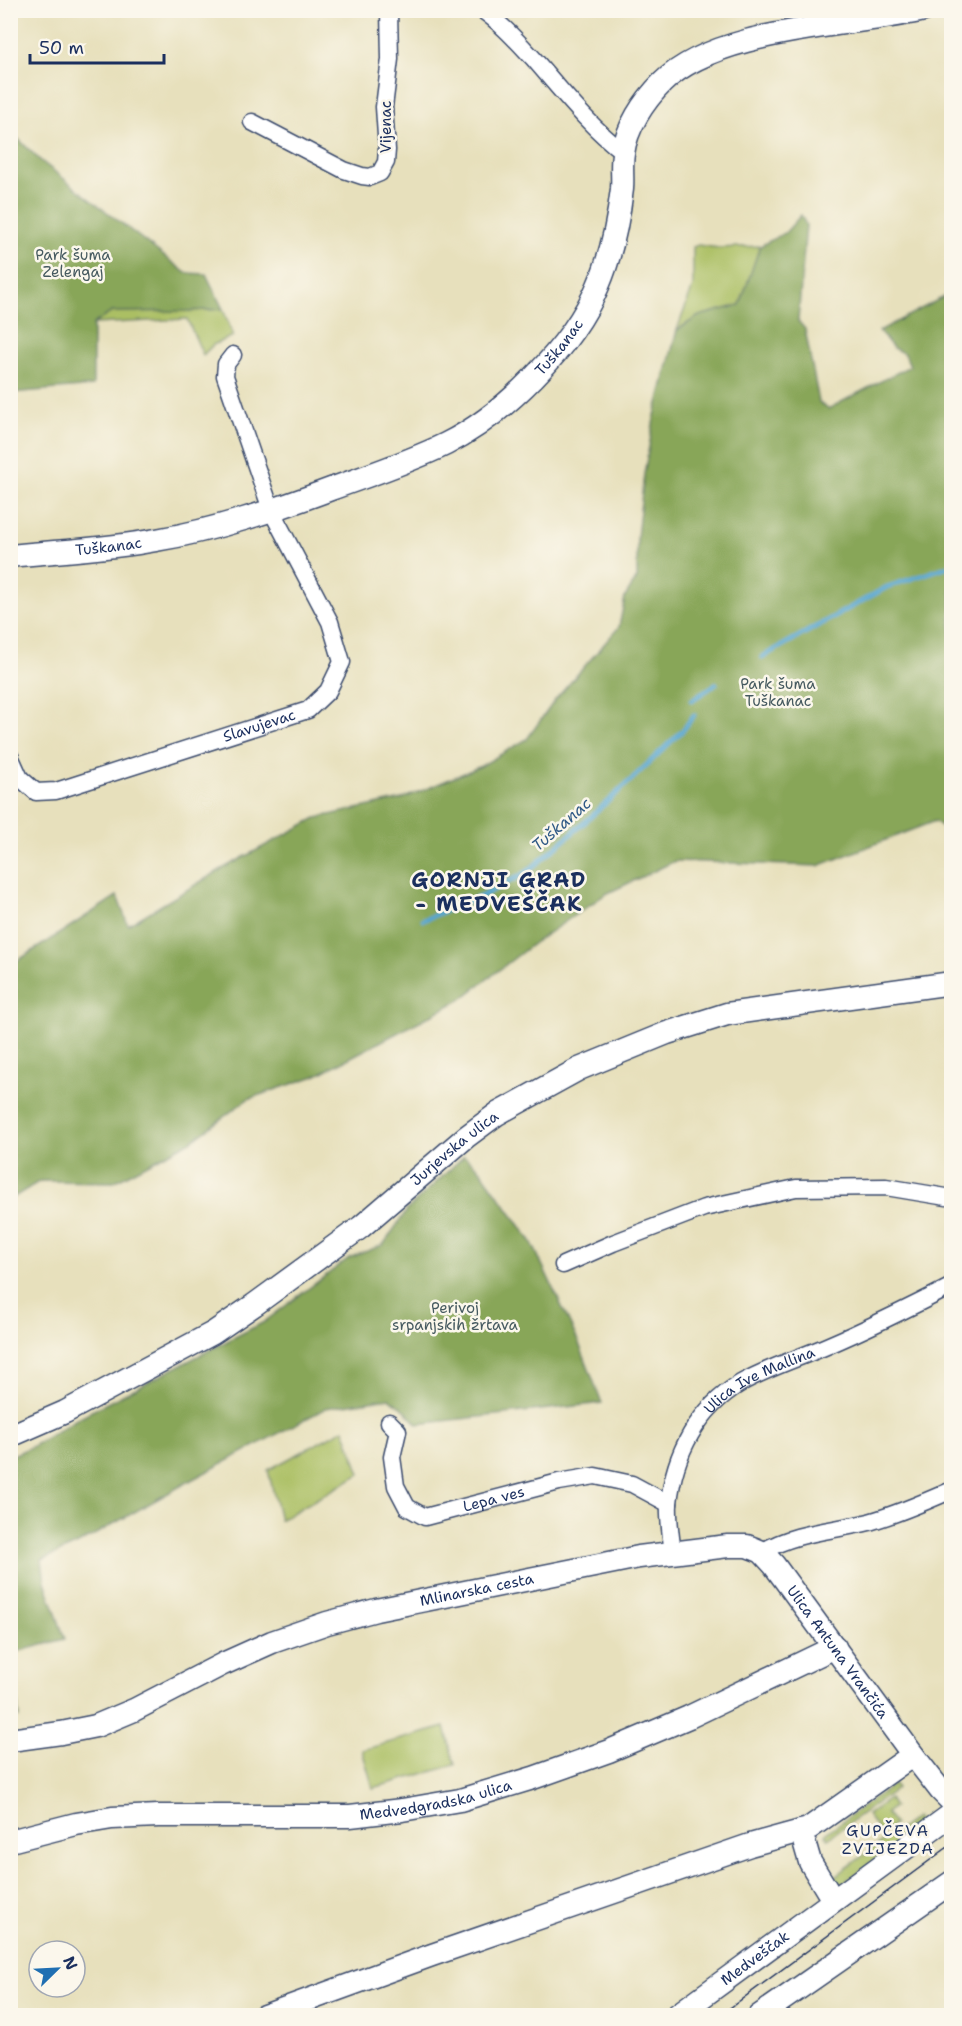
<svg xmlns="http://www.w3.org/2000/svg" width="962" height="2026" font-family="'Shantell Sans',sans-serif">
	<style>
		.green { fill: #abbf63; stroke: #637760; stroke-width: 1.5 }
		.forest { fill: #88a659; stroke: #526a5c; stroke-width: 1.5 }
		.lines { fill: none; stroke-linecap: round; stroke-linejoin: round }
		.stream { stroke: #56a6d0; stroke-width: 5 }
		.street-casing { stroke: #3a4a6c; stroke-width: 19 }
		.secondary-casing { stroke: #3a4a6c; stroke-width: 25 }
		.street { stroke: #fff; stroke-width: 16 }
		.secondary { stroke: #fff; stroke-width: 22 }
		.tram { stroke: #1b2f5e; stroke-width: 1.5 }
		.labels { text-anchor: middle; stroke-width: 5; stroke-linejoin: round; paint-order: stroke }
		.street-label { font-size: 15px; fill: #1b2f5e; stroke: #fbf7ec }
		.park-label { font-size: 15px; fill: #465a60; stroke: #fbf7ec }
		.water-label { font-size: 16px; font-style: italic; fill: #305986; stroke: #fbf7ec }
		.neighbourhood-label { font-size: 16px; letter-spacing: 1.5px; fill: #1b2f5e; stroke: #fbf7ec }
		.district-label { font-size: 21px; font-weight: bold; letter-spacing: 1.5px; fill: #1b2f5e; stroke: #fbf7ec }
	</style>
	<rect width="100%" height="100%" fill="#fbf7ec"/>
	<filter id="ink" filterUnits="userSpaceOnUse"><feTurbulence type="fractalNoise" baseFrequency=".0167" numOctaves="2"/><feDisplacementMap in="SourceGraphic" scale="12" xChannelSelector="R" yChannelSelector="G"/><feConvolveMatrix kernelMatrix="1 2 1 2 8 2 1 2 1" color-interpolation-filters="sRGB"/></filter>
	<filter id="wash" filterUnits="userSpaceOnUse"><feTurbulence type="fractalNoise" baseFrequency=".008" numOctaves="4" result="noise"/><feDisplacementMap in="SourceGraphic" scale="24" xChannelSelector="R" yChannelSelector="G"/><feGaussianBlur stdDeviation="1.35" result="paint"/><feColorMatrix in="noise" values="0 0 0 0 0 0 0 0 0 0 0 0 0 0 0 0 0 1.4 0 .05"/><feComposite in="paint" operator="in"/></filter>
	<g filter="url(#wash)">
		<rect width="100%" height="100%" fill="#e7e0bc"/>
		<path class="green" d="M698 245 719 248 760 246 740 305 699 316 677 330 693 286V247Z
			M223 309 233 336 213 345 203 355 187 319 93 324 111 312 188 311Z
			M344 1429 360 1474 280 1520 268 1470Z
			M445 1727 455 1765 373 1788 362 1750Z
			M894 1784 897 1788 828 1838 825 1834Z
			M889 1799 894 1807 886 1813 894 1824 881 1834 867 1815Z
			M916 1817 923 1826 841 1884 836 1885 830 1880Z"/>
		<path class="forest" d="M11 132 41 161 186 273 206 274 223 309 188 311 112 312 93 324V386L11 393Z
			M801 215 806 225 798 321 805 329 819 402 828 409 910 366 905 354 893 348 879 331 951 293V834L935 821 818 866 675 861 606 894 534 943 460 1000 315 1076 248 1099 191 1141 114 1182 40 1181 11 1199V965L117 896 128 925 222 869 316 818 402 799 481 766 527 739 555 700 619 627 625 597 637 578V537L644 474 654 419 677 330 699 316 740 305 760 246 785 233Z
			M464 1156 479 1168 531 1241 578 1341 602 1403 417 1424 405 1410 389 1398 326 1408 193 1479 78 1544 42 1560 45 1582 65 1639 12 1653 19 1717 11 1718V1456L33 1446 80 1417 264 1322 349 1258 383 1245 408 1209Z"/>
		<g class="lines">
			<path class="stream" d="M762 657 887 587 952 565
				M692 700 716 684
				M423 920 480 897 527 872 586 821 631 780 683 730 694 715"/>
		</g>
	</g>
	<g filter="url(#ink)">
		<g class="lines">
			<g class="street-casing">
				<g id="street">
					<path d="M482 10C502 24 517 41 533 58 561 90 589 126 623 152"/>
					<path d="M252 122 344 170 362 176 370 177 380 173 386 162 387 150 384 107 390 59 389 10"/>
					<path id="s1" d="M10 756 20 778 36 792 56 791 308 710 328 691 342 662 330 622 271 510 267 498 225 376 226 364 233 355"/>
					<path d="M563 1265 613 1243 704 1208 796 1188 886 1187 952 1198"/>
					<path id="s2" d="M389 1422 398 1431 392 1457 396 1486 407 1507 425 1517 559 1482 595 1476 632 1484 669 1504"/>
					<path d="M762 1552C794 1532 833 1531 869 1522 897 1514 925 1502 952 1490"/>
					<path id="s3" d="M673 1553C671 1537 668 1519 669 1503 674 1454 698 1408 741 1383 765 1369 802 1357 829 1345 871 1327 911 1307 952 1286"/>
				</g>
			</g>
			<g class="secondary-casing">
				<g id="secondary">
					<path id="s4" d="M10 556C59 551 109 549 156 540 216 530 275 510 331 489 369 475 409 462 446 444 504 415 573 346 598 286 611 256 618 222 622 189 623 178 621 166 623 154 626 128 644 101 662 83 717 28 849 27 924 10"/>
					<path id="s5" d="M10 1436 65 1412 213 1333 254 1305 361 1227 466 1137 497 1114 579 1069 667 1033 727 1014 952 983"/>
					<path id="s6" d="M10 1740 61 1733 96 1726 134 1710 223 1664 272 1642 327 1623 376 1610 639 1557 728 1546H747L755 1549 762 1552 774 1565 913 1755 941 1791 952 1802"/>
					<path d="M801 1831 810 1862 833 1900"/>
					<path id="s7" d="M10 1841 76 1824 112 1818 158 1816H350L402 1810 460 1800 533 1778 609 1751 689 1717 835 1647"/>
					<path d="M264 2016 432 1955 750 1845 808 1829 913 1755"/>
					<path id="s8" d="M676 2016 952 1814"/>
					<path d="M759 2016 952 1882"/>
				</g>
			</g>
			<use href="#street" class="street"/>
			<use href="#secondary" class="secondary"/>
			<path class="tram" d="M719 2016 952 1844"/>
		</g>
	</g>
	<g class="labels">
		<g class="street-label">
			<text transform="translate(386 127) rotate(-90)" y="5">Vijenac</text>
			<text dy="5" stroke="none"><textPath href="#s4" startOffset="603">Tuškanac</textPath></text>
			<text dy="5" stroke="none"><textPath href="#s4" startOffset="99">Tuškanac</textPath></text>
			<text dy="5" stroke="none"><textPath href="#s1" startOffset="279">Slavujevac</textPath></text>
			<text dy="5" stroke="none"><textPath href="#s5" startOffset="532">Jurjevska ulica</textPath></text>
			<text dy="5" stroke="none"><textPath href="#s3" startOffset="213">Ulica Ive Mallina</textPath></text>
			<text dy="5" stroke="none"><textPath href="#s2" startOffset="184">Lepa ves</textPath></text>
			<text dy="5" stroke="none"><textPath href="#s6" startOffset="494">Mlinarska cesta</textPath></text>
			<text dy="5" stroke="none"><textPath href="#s6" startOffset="910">Ulica Antuna Vrančića</textPath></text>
			<text dy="5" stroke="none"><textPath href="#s7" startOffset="430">Medvedgradska ulica</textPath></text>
			<text dy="5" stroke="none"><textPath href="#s8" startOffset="98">Medveščak</textPath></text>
		</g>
		<g class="park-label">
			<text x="73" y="260">Park šuma<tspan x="73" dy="17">Zelengaj</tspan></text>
			<text x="778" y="689">Park šuma<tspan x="778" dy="17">Tuškanac</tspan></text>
			<text x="455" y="1313">Perivoj<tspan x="455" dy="17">srpanjskih žrtava</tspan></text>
		</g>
		<g class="water-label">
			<text transform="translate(561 824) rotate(-41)" y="6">Tuškanac</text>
		</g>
		<g class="neighbourhood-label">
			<text x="888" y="1836">GUPČEVA<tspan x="888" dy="18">ZVIJEZDA</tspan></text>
		</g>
		<g class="district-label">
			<text x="499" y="887">GORNJI GRAD<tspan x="499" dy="24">- MEDVEŠČAK</tspan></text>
		</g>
	</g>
	<rect width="962" height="2026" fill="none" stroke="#fbf7ec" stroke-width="36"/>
	<g transform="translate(57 1969) rotate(66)"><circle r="28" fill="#fbf7ec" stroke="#a1a7b3" stroke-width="1.5"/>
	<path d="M0-4.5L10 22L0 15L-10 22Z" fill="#1f6fb2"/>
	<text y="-9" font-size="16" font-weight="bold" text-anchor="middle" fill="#1b2f5e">N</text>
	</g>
	<path d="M30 54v9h134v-9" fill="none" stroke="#1b2f5e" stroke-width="3"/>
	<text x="39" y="54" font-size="18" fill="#1b2f5e" stroke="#fbf7ec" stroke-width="4.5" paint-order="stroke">50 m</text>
</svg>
